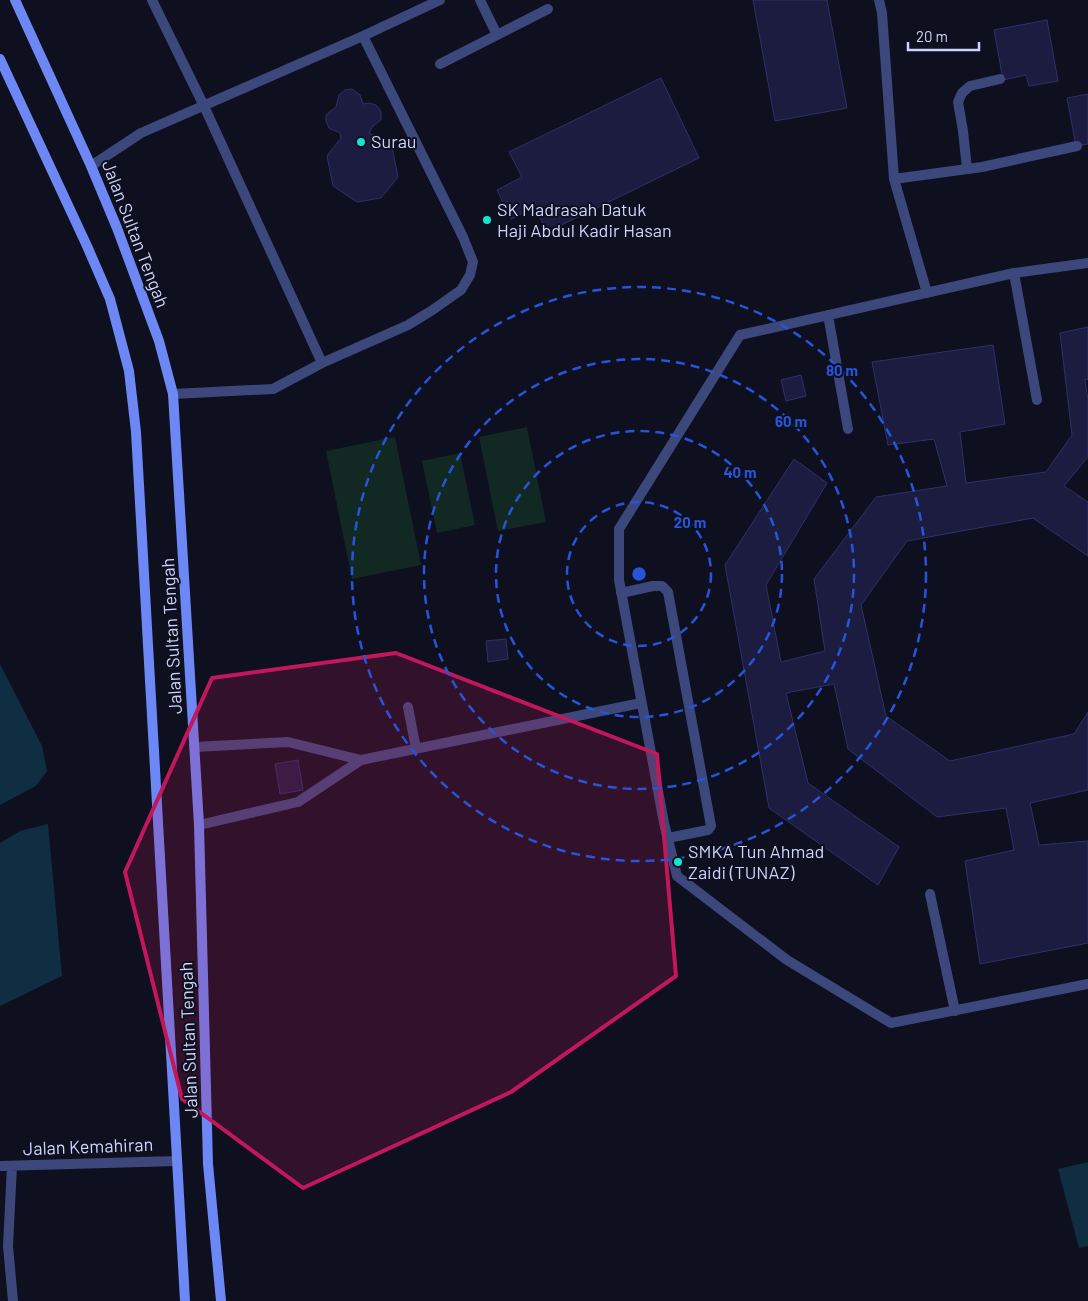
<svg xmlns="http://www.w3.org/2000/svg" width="1088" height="1301" font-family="Barlow,sans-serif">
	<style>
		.green { fill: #122923 }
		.water { fill: #102e41 }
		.building { fill: #1b1c3f; stroke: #2f3169 }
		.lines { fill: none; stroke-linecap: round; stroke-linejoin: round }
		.service { stroke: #3c487b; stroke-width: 10 }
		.secondary { stroke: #6d88f5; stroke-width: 10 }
		.marked { fill: #c2185b; fill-opacity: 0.2; stroke: #c2185b; stroke-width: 4; stroke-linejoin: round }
		.ring { fill: none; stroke: #2655da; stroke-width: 2.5; stroke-dasharray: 9 6 }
		.poi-dot { fill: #10e7cc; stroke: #0e0f1f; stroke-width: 2 }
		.labels { text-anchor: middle; stroke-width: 4; stroke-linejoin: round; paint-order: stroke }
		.poi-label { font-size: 18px; fill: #cfd4fc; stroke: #0e0f1f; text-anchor: start }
		.street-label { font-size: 18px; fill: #cfd4fc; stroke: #0e0f1f }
		.centre { fill: #2655da; stroke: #0e0f1f; stroke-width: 2.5 }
		.ring-label { font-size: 15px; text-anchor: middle; font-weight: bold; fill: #2655da; stroke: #0e0f1f; stroke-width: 4; stroke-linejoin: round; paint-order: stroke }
	</style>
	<rect width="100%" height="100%" fill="#0e0f1f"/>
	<path class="green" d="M527 427 546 522 498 531 479 437Z
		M395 437 421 565 352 579 326 451Z
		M460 453 475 525 437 533 422 461Z"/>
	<path class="water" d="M0 664 42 746 47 771 36 786 0 805Z
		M48 824 62 976 0 1006V843L20 831Z
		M1088 1162V1246L1079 1248 1058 1169Z"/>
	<path class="building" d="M753 0H827L847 108 775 121Z
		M1047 20 1058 81 1029 86 1026 75 1003 80 994 30Z
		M661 78 699 158 547 232 535 207 511 219 497 190 522 177 509 152Z
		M352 89 360 95 363 104 369 103 376 105 381 111V120L373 126 369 133 392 147 398 177 381 198 357 202 333 186 327 156 341 138 340 133 329 128 326 121V115L336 107 339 95 345 90Z
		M1088 94V144L1076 146 1067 98Z
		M1088 327V379L1085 380 1088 400V457L1064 486 1088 502V556L1033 518 907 541 861 605 886 716 950 761 1074 734 1088 712V790L1030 803 1039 845 1088 841V943L980 964 965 861 1014 850 1006 808 937 817 848 749 834 684 786 693 808 783 899 847 878 885 769 808 725 565 794 459 827 483 766 585 781 662 825 651 814 579 876 497 947 486 934 439 888 445 872 362 993 345 1005 424 960 432 966 483 1046 472 1072 435 1060 333Z
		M801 375 806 396 786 401 781 380Z
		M506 639 508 659 488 662 486 641Z
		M298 760 303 790 280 794 275 764Z"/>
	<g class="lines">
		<path class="service" d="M152 0 204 106 322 363
			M480 0 497 35
			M879 0 882 13 894 179 927 293
			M440 64 548 9
			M91 166 141 133 363 36 440 0
			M967 169 963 131 958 102 962 93 970 86 1000 79
			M894 179 982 167 1077 146
			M1088 263 1014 273 740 335 619 529V580L664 823 677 876 787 960 891 1023 1088 984
			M1014 273 1037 400
			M828 315 848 429
			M173 394 273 389 322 363 408 325 431 311 461 290 470 275 473 262 463 237 363 36
			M621 593 653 586H662L668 592 711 826 708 830 668 838
			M408 707 416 749
			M195 747 288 742 361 760
			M199 825 298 802 361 760 641 703
			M930 894 955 1011
			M0 1166 177 1161
			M12 1166 8 1246 13 1301"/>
		<path class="secondary" d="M15 0 91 166 117 228 159 341 173 394 199 825 208 1164 221 1301
			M0 59 87 246 110 299 129 371 136 432 185 1301"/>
	</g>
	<path class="marked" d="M396 653 657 754 676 976 511 1092 303 1188 182 1099 125 872 212 678Z"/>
	<g class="ring">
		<circle cx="639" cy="574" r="72"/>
		<circle cx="639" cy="574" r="143"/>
		<circle cx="639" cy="574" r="215"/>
		<circle cx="639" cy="574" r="287"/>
	</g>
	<g class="poi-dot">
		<circle cx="361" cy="142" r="5"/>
		<circle cx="487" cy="220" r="5"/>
		<circle cx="678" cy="862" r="5"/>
	</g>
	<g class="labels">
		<g class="poi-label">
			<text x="371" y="148">Surau</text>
			<text x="497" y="216">SK Madrasah Datuk<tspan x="497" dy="21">Haji Abdul Kadir Hasan</tspan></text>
			<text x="688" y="858">SMKA Tun Ahmad<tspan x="688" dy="21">Zaidi (TUNAZ)</tspan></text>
		</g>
		<g class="street-label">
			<text transform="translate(135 234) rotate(69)" y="6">Jalan Sultan Tengah</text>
			<text transform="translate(172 636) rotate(-93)" y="6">Jalan Sultan Tengah</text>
			<text transform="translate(189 1040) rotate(-92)" y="6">Jalan Sultan Tengah</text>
			<text transform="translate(88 1147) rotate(-2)" y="6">Jalan Kemahiran</text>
		</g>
	</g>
	<circle cx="639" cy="574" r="8" class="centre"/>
	<g class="ring-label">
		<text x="842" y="376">80 m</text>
		<text x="791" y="427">60 m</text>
		<text x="740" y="478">40 m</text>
		<text x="690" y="528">20 m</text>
	</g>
	<path d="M908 42v8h71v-8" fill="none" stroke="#cfd4fc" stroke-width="2.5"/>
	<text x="916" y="42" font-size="15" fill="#cfd4fc" stroke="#0e0f1f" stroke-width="4" paint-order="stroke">20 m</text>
</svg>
